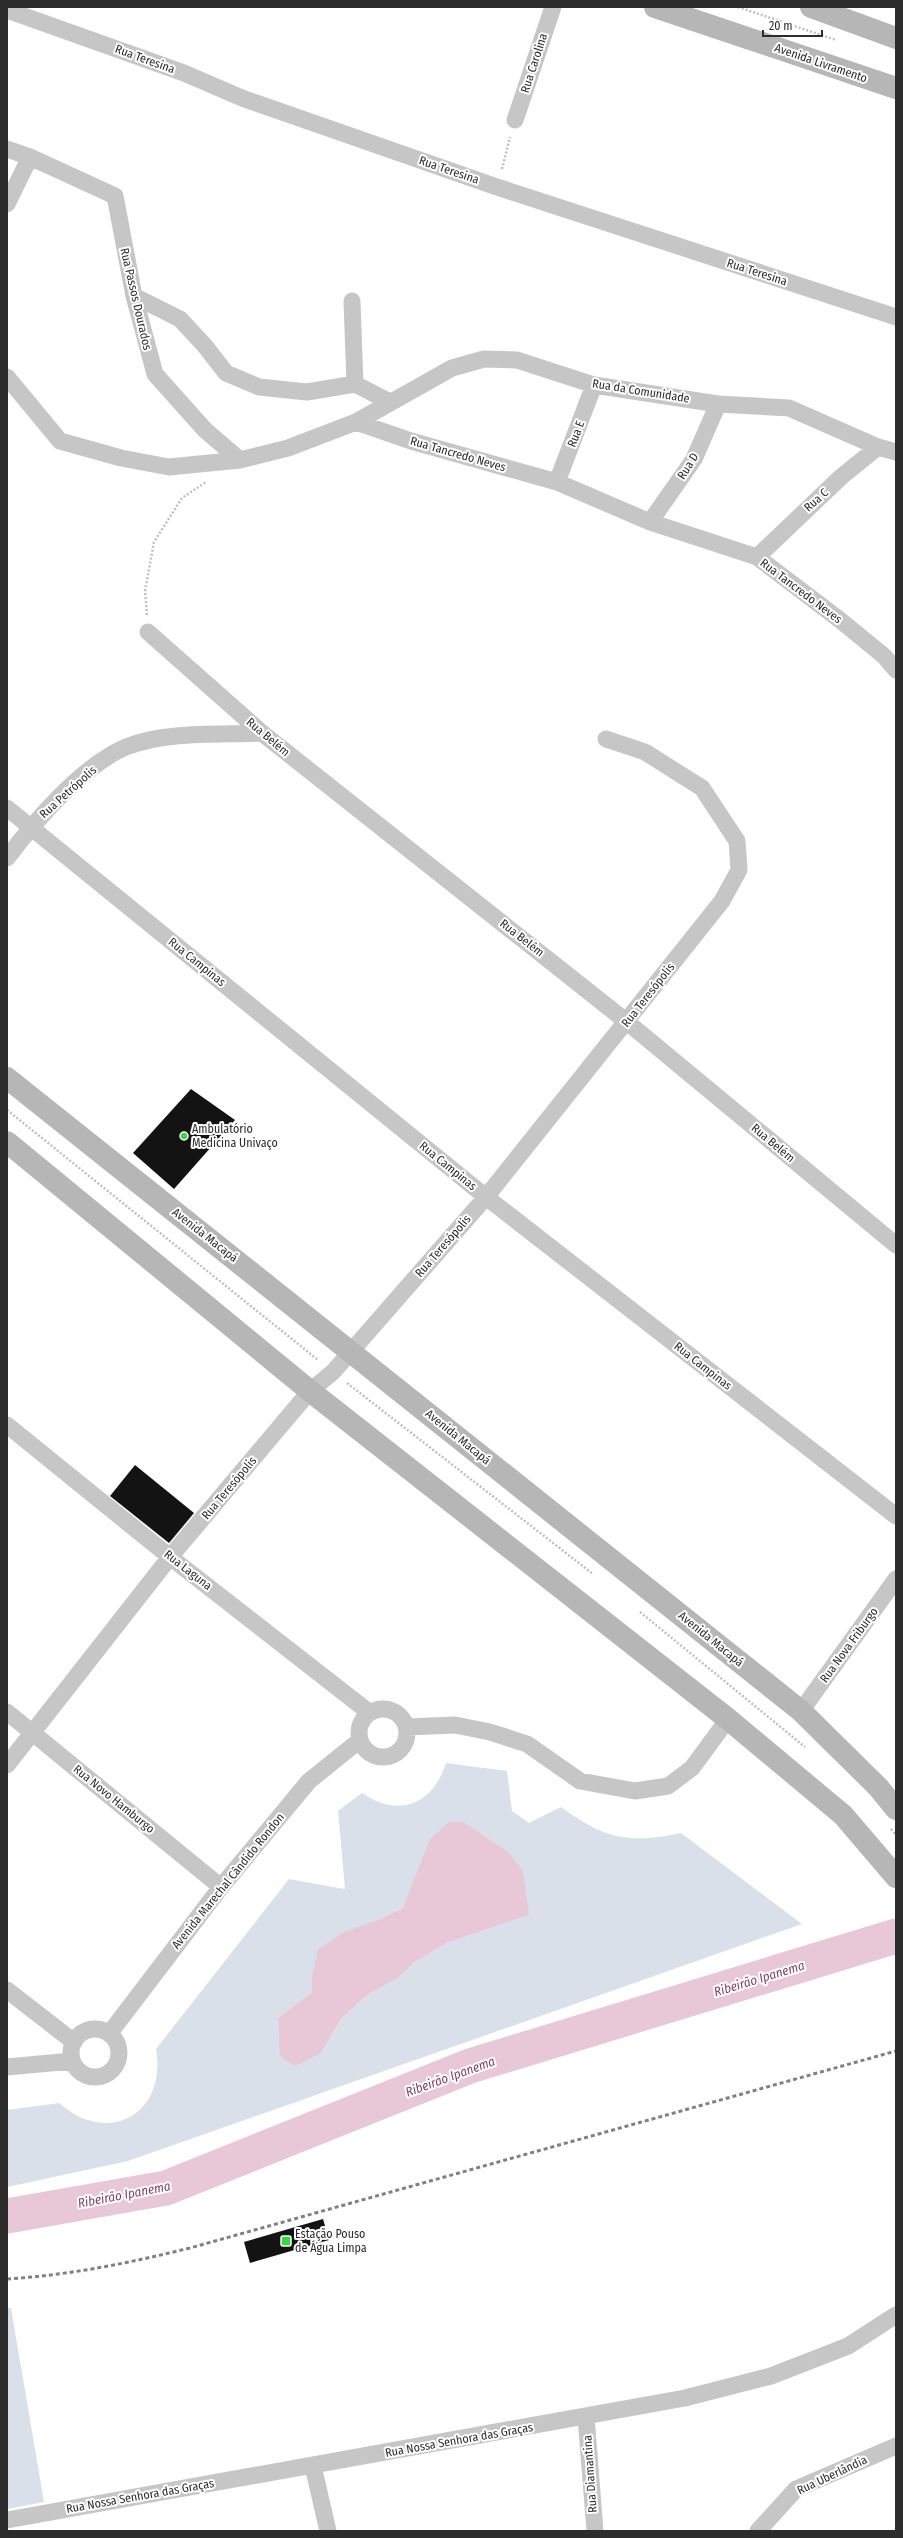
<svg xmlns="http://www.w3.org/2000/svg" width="903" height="2538" font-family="'Fira Sans Condensed',sans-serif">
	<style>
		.green { fill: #dae0e9; fill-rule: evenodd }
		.water { fill: #e8c7d6 }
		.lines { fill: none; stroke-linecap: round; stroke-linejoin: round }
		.river { stroke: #e8c7d6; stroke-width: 35 }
		.building { fill: #131313 }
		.path { stroke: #c0c0c0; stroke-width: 2.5; stroke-dasharray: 2 2; stroke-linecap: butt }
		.street { stroke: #c6c6c6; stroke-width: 17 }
		.secondary { stroke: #b6b6b6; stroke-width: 22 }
		.rail { stroke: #818181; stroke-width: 3; stroke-dasharray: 4 3; stroke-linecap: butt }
		.poi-dot { fill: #37d942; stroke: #fff; stroke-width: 1.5 }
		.labels { text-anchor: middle; stroke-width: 4; stroke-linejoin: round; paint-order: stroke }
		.street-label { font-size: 12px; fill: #2c2c2c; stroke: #fff }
		.poi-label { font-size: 12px; fill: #2c2c2c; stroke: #fff; text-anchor: start }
		.water-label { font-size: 13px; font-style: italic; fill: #884062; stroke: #fff }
	</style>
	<rect width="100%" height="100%" fill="#fff"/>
	<path class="green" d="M446 1763 507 1771 512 1811 529 1823 561 1807C605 1839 628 1844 681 1833L802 1924 128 2161 7 2187V2110L59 2103C109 2147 167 2114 156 2049L289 1879 345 1889 338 1811 362 1793C398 1818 433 1805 446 1763ZM449 1822H464L485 1838 529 1915 447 1943 415 1962 399 1977 366 1996 341 2019 321 2053 278 2018 312 1992 378 1920 403 1908 417 1877Z
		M7 2308H11L44 2502 7 2509Z"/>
	<path class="water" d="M449 1822H464L508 1852 523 1871 529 1915 447 1943 415 1962 399 1977 366 1996 341 2019 321 2053 295 2066 280 2056 278 2018 312 1992V1976L318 1950 342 1933 378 1920 403 1908 430 1839Z"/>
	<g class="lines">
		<path class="river" d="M7 2216 166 2188 470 2066 896 1936"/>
	</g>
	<path class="building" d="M191 1089 235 1120 174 1189 133 1153Z
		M135 1465 194 1513 169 1543 110 1496Z
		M323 2219 329 2240 250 2263 244 2242Z"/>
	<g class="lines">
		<path class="path" d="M738 7 836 40
			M502 169 510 137
			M147 615 145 591 154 542 182 498 206 482
			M7 1110 318 1360
			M347 1383 593 1574
			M640 1612 805 1747
			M891 1829 896 1835"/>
		<path class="street" d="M7 10 184 73 242 98 497 187 896 317
			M515 120 553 7
			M7 149 30 157 7 204
			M30 157 115 196 134 296 155 374 205 430 240 460
			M134 296 180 319 205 346 226 373 259 387 307 392 355 384 390 402
			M352 301 355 384
			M7 377 60 441 121 458 169 467 240 460 288 448 356 422 411 441 557 482 650 522 757 557 840 620 884 656 896 670
			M356 422 452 368 484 359 517 360 594 385 718 404 789 408 878 447 896 452
			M557 482 594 385
			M650 522 694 459 718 404
			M757 557 841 477 878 447
			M148 632 262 733 627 1022 896 1245
			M7 808 486 1197 896 1516
			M7 858C35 821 83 765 126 747 165 731 220 735 262 733
			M7 1425 170 1557 370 1713
			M359 1733a24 24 0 1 1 48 0a24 24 0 1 1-48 0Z
			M801 1711 896 1579
			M7 1712 221 1887
			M406 1727 455 1725 490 1732 527 1744 580 1781 635 1791 668 1786 692 1768 728 1719
			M7 1765 170 1557 310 1391 333 1372 486 1197 722 901 739 870 737 841 702 788 645 752 606 739
			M7 1990 74 2042
			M71 2053a24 24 0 1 1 48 0a24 24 0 1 1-48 0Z
			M109 2034 221 1887 309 1781 360 1740
			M7 2067 72 2061
			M586 2417 595 2531
			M313 2466 328 2531
			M7 2520 685 2398 771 2376 848 2346 896 2315
			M758 2531 796 2489 896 2446"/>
		<path class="secondary" d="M655 7 896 88
			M811 7 896 38
			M7 1078 801 1711 878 1787 896 1809
			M7 1142 310 1391 728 1719 843 1815 896 1877"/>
		<path class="rail" d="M7 2279C70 2275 129 2263 190 2248L896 2051"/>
	</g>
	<g class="poi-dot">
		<circle cx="184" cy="1136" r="4"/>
		<rect x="281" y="2236" width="10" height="10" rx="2"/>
	</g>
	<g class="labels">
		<g class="street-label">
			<text transform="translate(145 59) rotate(20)" y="4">Rua Teresina</text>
			<text transform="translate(534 63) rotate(-72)" y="4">Rua Carolina</text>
			<text transform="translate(821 63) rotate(19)" y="4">Avenida Livramento</text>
			<text transform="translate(449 170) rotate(19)" y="4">Rua Teresina</text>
			<text transform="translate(757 272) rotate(18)" y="4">Rua Teresina</text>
			<text transform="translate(136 299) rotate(77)" y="4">Rua Passos Dourados</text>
			<text transform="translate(641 391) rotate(9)" y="4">Rua da Comunidade</text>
			<text transform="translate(576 434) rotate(-69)" y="4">Rua E</text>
			<text transform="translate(458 454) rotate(16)" y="4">Rua Tancredo Neves</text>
			<text transform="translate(688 466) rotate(-58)" y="4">Rua D</text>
			<text transform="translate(816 500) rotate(-42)" y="4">Rua C</text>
			<text transform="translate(801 591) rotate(37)" y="4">Rua Tancredo Neves</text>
			<text transform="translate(268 737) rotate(40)" y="4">Rua Belém</text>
			<text transform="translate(68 792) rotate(-42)" y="4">Rua Petrópolis</text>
			<text transform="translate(522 938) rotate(38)" y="4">Rua Belém</text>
			<text transform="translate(197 962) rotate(39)" y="4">Rua Campinas</text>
			<text transform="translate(648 995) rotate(-52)" y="4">Rua Teresópolis</text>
			<text transform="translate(773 1143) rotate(40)" y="4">Rua Belém</text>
			<text transform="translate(448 1166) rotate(39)" y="4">Rua Campinas</text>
			<text transform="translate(205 1235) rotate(38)" y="4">Avenida Macapá</text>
			<text transform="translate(443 1246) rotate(-49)" y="4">Rua Teresópolis</text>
			<text transform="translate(703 1366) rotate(38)" y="4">Rua Campinas</text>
			<text transform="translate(458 1437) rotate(39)" y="4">Avenida Macapá</text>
			<text transform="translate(229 1488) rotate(-50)" y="4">Rua Teresópolis</text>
			<text transform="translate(188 1570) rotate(38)" y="4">Rua Laguna</text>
			<text transform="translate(711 1639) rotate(39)" y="4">Avenida Macapá</text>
			<text transform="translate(849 1645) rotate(-54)" y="4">Rua Nova Friburgo</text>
			<text transform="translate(114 1799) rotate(39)" y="4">Rua Novo Hamburgo</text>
			<text transform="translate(228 1881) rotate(-51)" y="4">Avenida Marechal Cândido Rondon</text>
			<text transform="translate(459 2440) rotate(-10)" y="4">Rua Nossa Senhora das Graças</text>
			<text transform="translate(590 2474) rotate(-94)" y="4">Rua Diamantina</text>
			<text transform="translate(832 2475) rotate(-25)" y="4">Rua Uberlândia</text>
			<text transform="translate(140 2496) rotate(-10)" y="4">Rua Nossa Senhora das Graças</text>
		</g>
		<g class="poi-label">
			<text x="192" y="1133">Ambulatório<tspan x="192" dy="14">Medicina Univaço</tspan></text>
			<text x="295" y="2238">Estação Pouso<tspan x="295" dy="14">de Água Limpa</tspan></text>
		</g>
		<g class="water-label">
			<text transform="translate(759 1978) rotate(-17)" y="5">Ribeirão Ipanema</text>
			<text transform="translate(450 2076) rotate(-20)" y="5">Ribeirão Ipanema</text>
			<text transform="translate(124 2194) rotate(-11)" y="5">Ribeirão Ipanema</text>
		</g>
	</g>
	<rect width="903" height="2538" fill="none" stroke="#2c2c2c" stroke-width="16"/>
	<path d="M763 30v6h59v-6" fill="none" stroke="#2c2c2c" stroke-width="2"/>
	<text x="769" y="30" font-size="12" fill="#2c2c2c" stroke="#ffffff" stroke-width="3" paint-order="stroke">20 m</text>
</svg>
